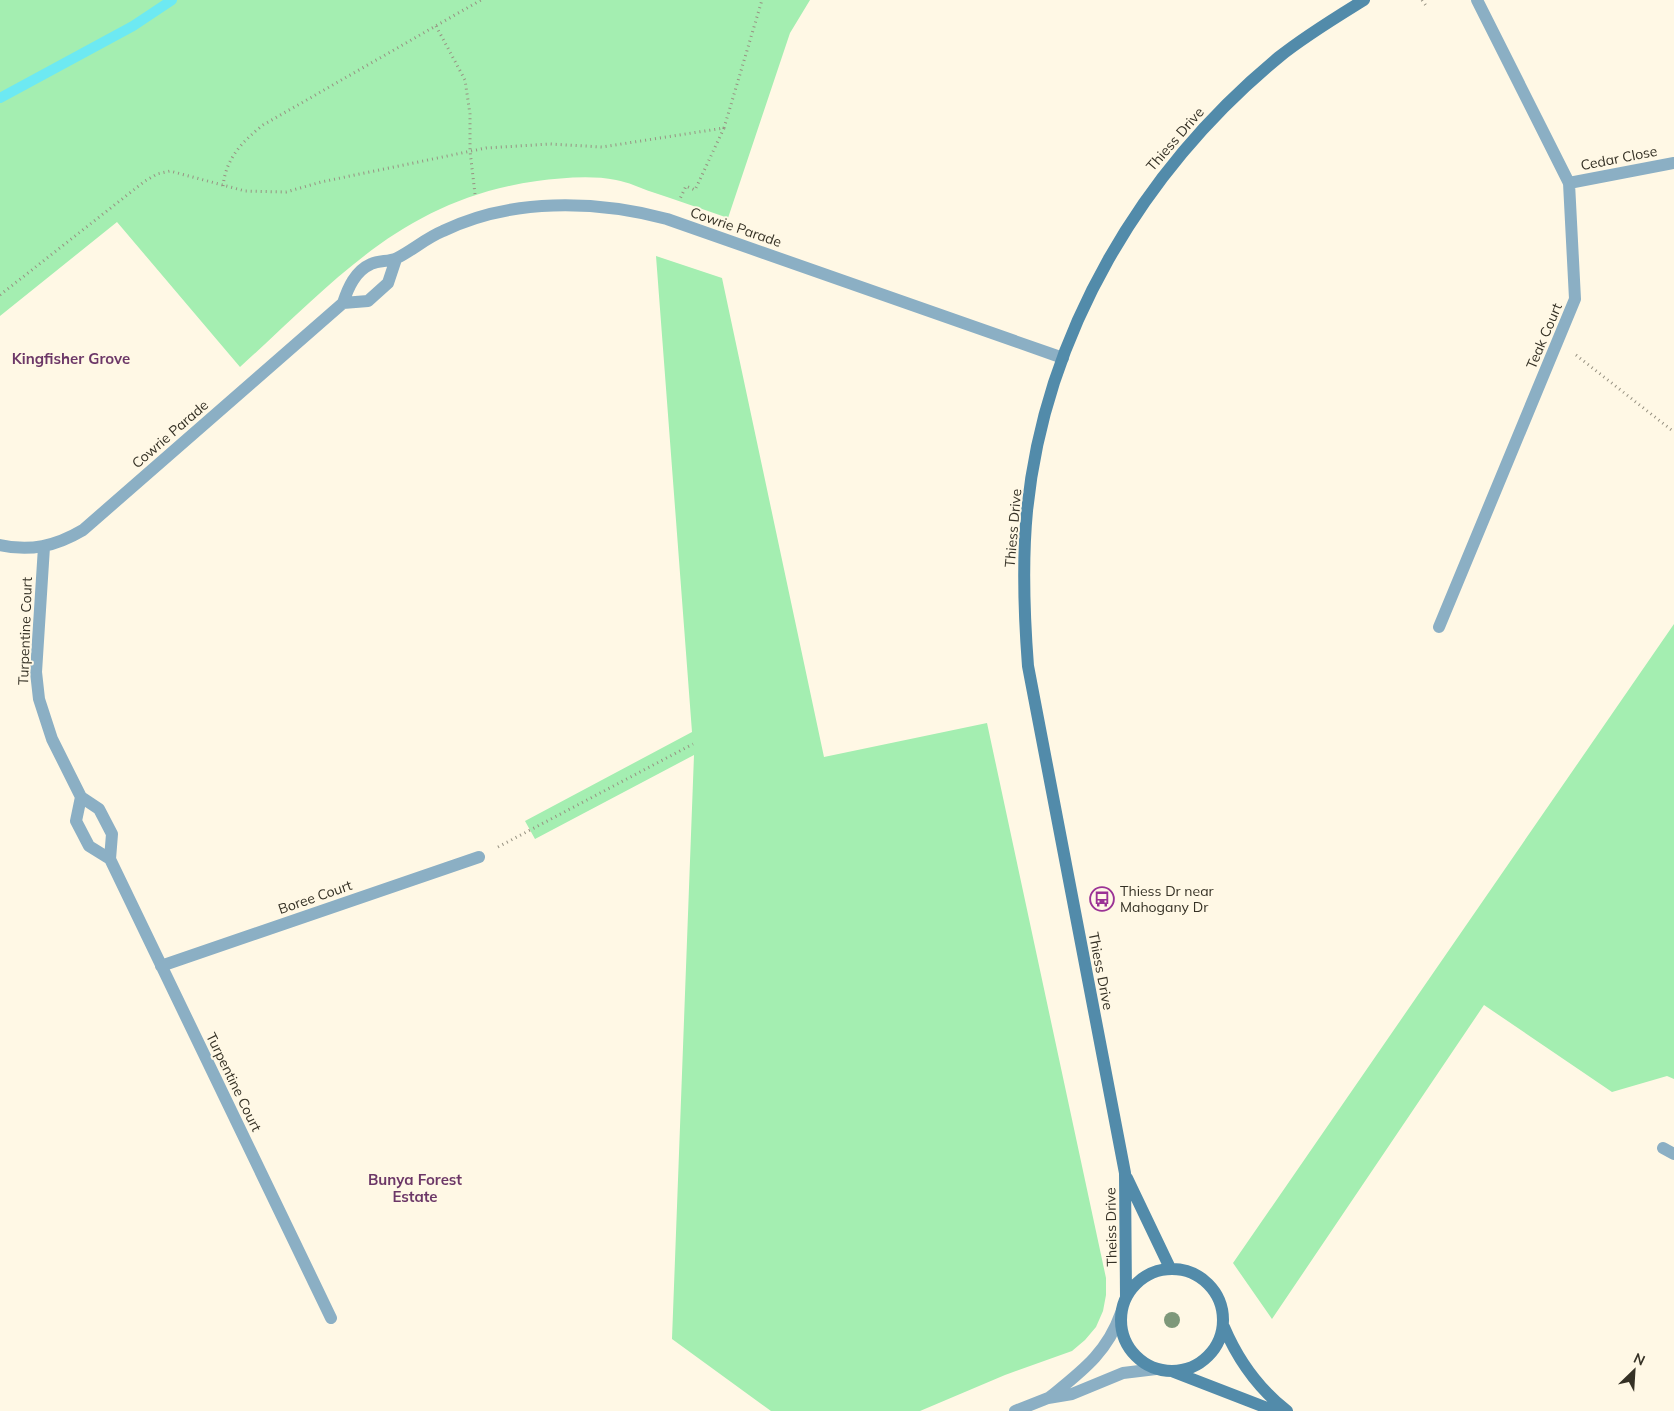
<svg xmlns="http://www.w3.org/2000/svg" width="1674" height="1411" font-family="Mulish,sans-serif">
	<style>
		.green { fill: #a4eeb1 }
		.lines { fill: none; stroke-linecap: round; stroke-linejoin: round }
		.stream { stroke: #6de9f2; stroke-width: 10 }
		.path { stroke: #979282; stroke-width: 3; stroke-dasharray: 1 4; stroke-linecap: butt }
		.street { stroke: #8bafc4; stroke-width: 12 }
		.secondary { stroke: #528baa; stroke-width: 12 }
		.tree { fill: #7e987a }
		.labels { text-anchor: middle; stroke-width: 4; stroke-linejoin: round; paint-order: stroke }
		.street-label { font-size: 14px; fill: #353125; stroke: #fff8e5 }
		.poi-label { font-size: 14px; fill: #353125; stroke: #fff8e5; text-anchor: start }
		.neighbourhood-label { font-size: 15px; font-weight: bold; fill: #6c3767; stroke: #fff8e5 }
	</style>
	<rect width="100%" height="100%" fill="#fff8e5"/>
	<path class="green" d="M0 0H810L790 33 728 218C702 209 677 200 652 192 640 188 628 182 616 180 591 175 561 178 537 181 402 200 335 281 240 367L117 222 0 316Z
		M656 256 722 278 824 757 987 723 1106 1278V1295L1103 1311 1096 1327 1085 1340 1072 1351 1005 1375 920 1411H771L672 1339 694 755 535 839 525 821 692 732Z
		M1674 624V1079L1667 1076 1612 1092 1484 1005 1272 1319 1233 1263Z"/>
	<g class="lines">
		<path class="stream" d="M0 98 133 26 172 0"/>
		<path class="path" d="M1422 0 1427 7
			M436 26 465 80 470 114V151L475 194
			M724 128 762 0
			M223 186C226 158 242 142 263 125L481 0
			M0 295 145 181 157 174 170 171 245 191 286 192 321 182 486 148 550 144 602 147 724 128 695 190 686 186 680 199
			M1576 355 1674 432
			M498 847 693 744"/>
		<path class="street" d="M1569 183 1674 163
			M343 303 368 301 388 283 396 259
			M0 545C30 552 56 546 83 530L343 303C348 288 355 271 371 264 379 260 389 262 397 258 413 250 426 238 443 231 511 198 595 200 667 219L1063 358
			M44 547 36 672 39 699 52 739 81 797 99 809 112 834 110 859 331 1318
			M1439 627 1575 299 1569 183 1477 0
			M81 797 76 821 89 846 110 859
			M161 966 479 857
			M1663 1148 1674 1154
			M1050 1397C1082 1371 1107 1353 1121 1313
			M1015 1411 1048 1398 1072 1394 1123 1373 1156 1369"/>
		<path class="secondary" d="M1127 1178 1170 1268
			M1121 1320a51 51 0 1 1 102 0a51 51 0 1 1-102 0Z
			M1126 1296 1125 1173 1028 666C1024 614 1022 563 1027 511 1045 333 1142 170 1279 57 1305 36 1335 18 1364 0
			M1224 1327C1238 1360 1259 1389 1287 1411
			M1174 1372 1275 1411"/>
	</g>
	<circle class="tree" cx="1172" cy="1320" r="8"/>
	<defs>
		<g id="bus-ring" transform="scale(1.25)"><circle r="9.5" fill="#fff8e5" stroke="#9b3295" stroke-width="1.5"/><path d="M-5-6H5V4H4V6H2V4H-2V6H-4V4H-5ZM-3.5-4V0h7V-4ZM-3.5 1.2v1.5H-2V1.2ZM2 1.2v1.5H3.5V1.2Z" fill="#9b3295"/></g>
	</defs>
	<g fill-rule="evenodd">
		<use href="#bus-ring" x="1102" y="899"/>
	</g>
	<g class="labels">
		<g class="street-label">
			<text transform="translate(1175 139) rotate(-49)" y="5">Thiess Drive</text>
			<text transform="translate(1619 158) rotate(-11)" y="5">Cedar Close</text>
			<text transform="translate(736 227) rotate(19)" y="5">Cowrie Parade</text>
			<text transform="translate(1544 336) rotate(-67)" y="5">Teak Court</text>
			<text transform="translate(170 434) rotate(-41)" y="5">Cowrie Parade</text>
			<text transform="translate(1013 528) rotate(-85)" y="5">Thiess Drive</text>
			<text transform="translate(25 631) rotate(-88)" y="5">Turpentine Court</text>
			<text transform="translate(315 897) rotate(-19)" y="5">Boree Court</text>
			<text transform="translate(1101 971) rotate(79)" y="5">Thiess Drive</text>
			<text transform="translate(234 1082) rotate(64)" y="5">Turpentine Court</text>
			<text transform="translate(1111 1227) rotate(-91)" y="5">Theiss Drive</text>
		</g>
		<g class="poi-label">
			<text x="1120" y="896">Thiess Dr near<tspan x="1120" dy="16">Mahogany Dr</tspan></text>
		</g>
		<g class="neighbourhood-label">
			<text x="71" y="364">Kingfisher Grove</text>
			<text x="415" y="1185">Bunya Forest<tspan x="415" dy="17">Estate</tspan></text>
		</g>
	</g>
	<g transform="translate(1634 1371) rotate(25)" stroke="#fff8e5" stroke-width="4" paint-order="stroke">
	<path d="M0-4L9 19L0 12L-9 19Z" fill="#353125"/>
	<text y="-8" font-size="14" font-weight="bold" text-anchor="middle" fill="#353125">N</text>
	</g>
</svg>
